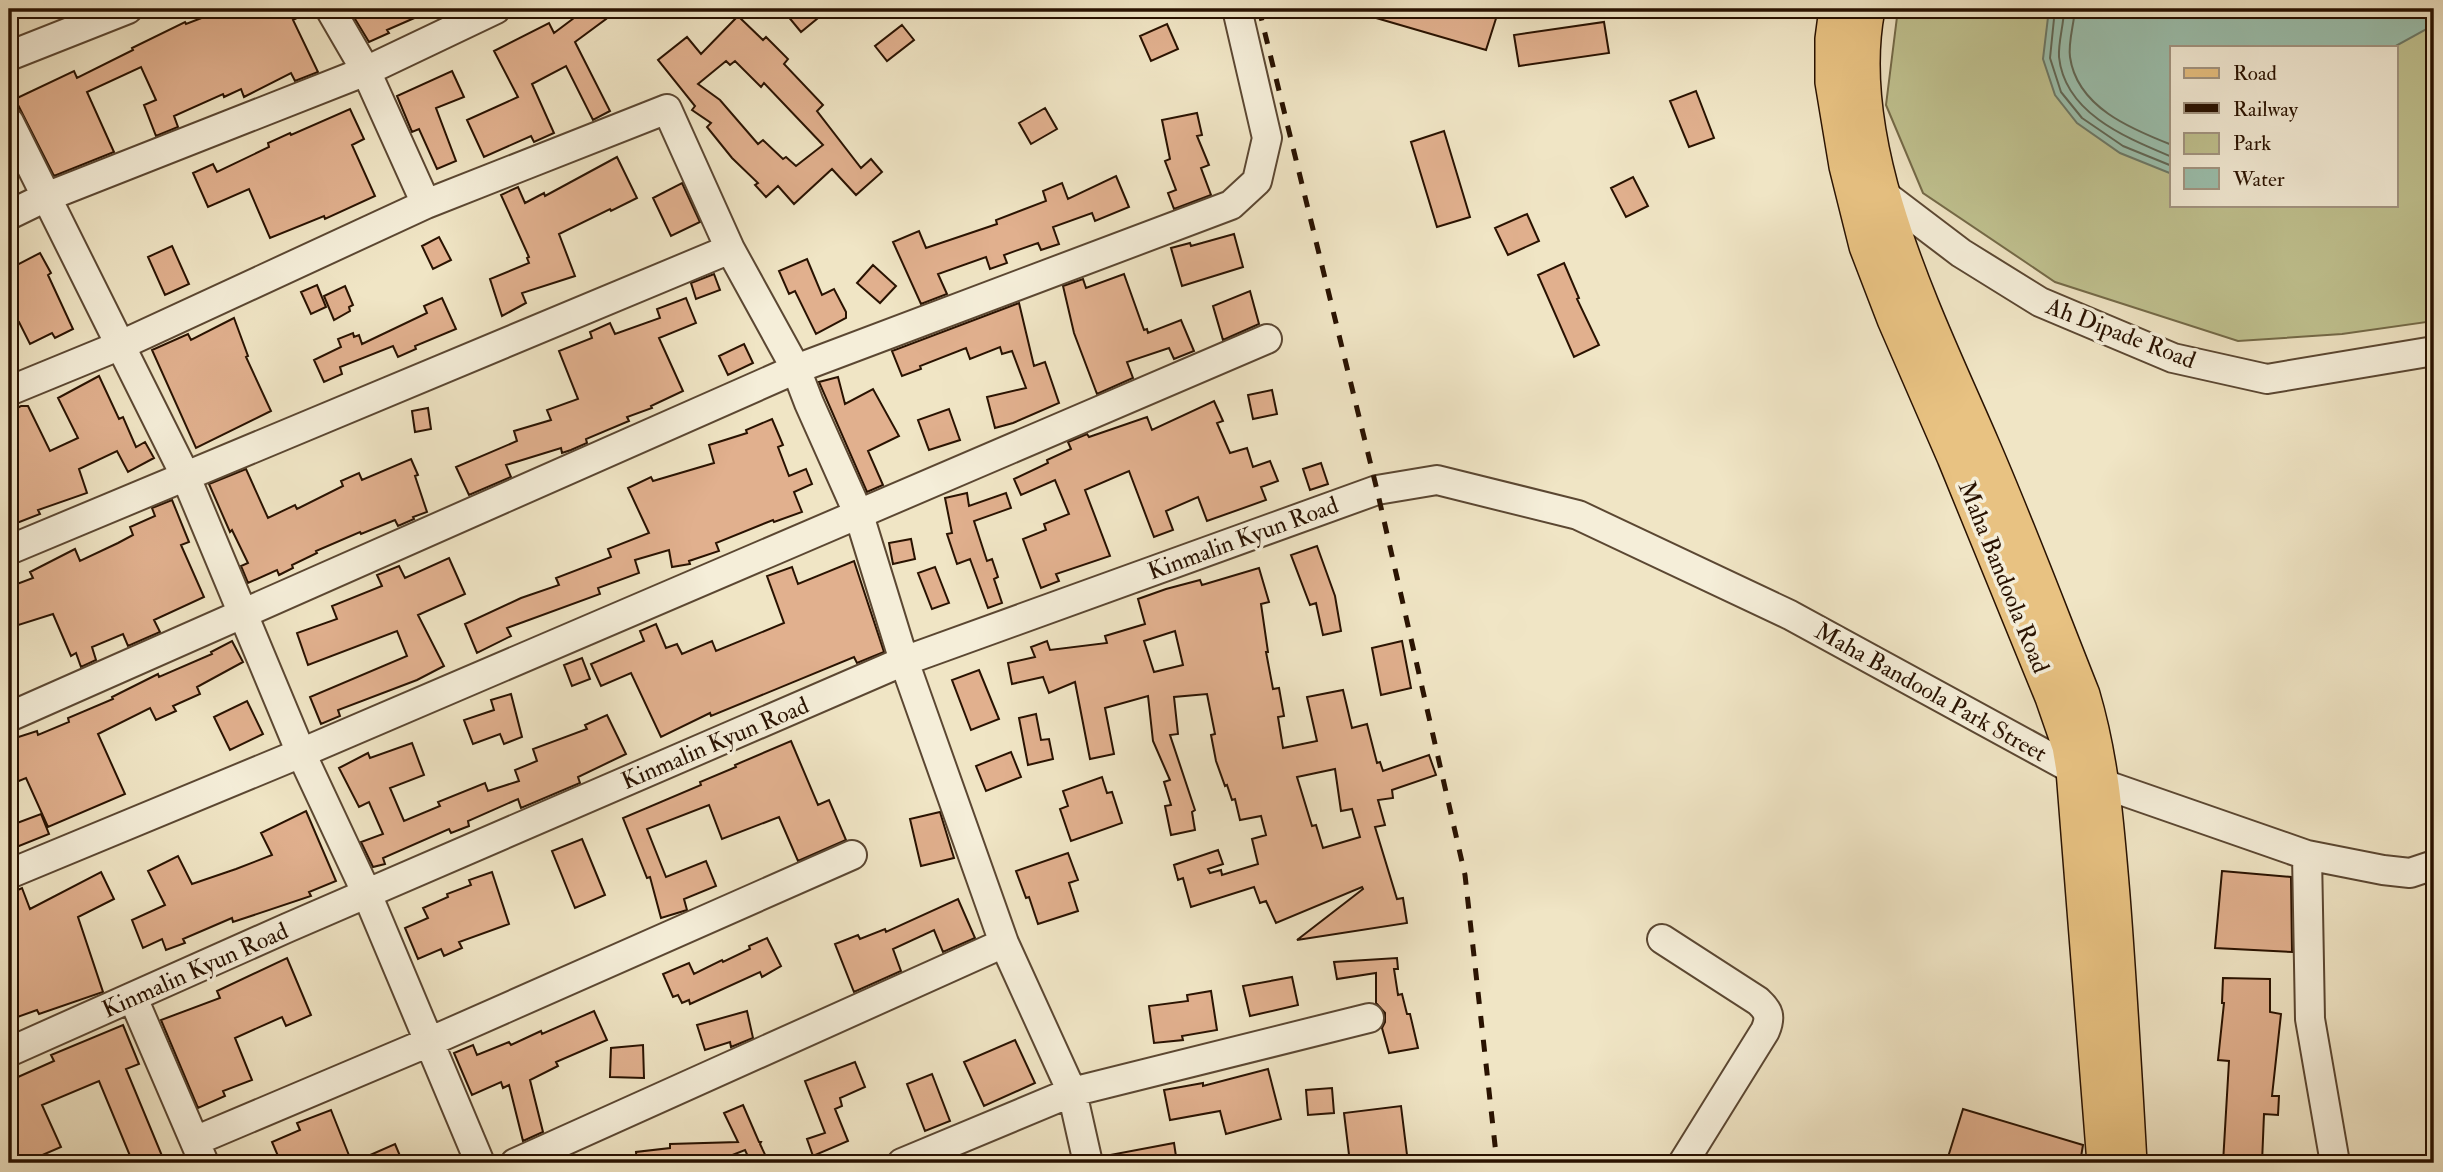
<svg xmlns="http://www.w3.org/2000/svg" width="2443" height="1172" font-family="'IM FELL Double Pica',serif">
	<style>
		.green { fill: #c0c290; stroke: #746a48; stroke-width: 2; fill-rule: evenodd }
		.water { fill: #9bc0ae; stroke: #6d7a69; stroke-width: 2 }
		.lines { fill: none; stroke-linecap: round; stroke-linejoin: round }
		.shore { stroke: #626958; stroke-width: 2 }
		.building { fill: #e1b08e; stroke: #291201; stroke-width: 2; fill-rule: evenodd }
		.minor-casing { stroke: #5b4732; stroke-width: 32 }
		.major-casing { stroke: #291201; stroke-width: 38 }
		.minor { stroke: #f5eed9; stroke-width: 28 }
		.major { stroke: #e8c282; stroke-width: 35 }
		.rail { stroke: #291201; stroke-width: 5; stroke-dasharray: 12 12; stroke-linecap: butt }
		.labels { text-anchor: middle; stroke-width: 7; stroke-linejoin: round; paint-order: stroke }
		.street-label { font-size: 24px; fill: #291201; stroke: #f5eed9 }
	</style>
	<rect width="100%" height="100%" fill="#f0e5c5"/>
	<filter id="stains"><feTurbulence type="fractalNoise" baseFrequency=".00286" numOctaves="4"/><feColorMatrix values="0 0 0 0 .2 0 0 0 0 .09 0 0 0 0 .02 0 0 0 .5 -.17"/></filter>
	<radialGradient id="worn" r=".72"><stop offset=".6" stop-color="#630" stop-opacity="0"/><stop offset="1" stop-color="#630" stop-opacity=".3"/></radialGradient>
	<path class="green" d="M1898 9H2434V321L2342 334 2238 341 2055 282 1923 193 1886 105ZM2172 47H2396V205H2172Z"/>
	<path class="water" d="M2049 9H2434V25L2394 47H2172V174L2120 153 2077 123 2055 95 2043 59Z"/>
	<g class="lines">
		<path class="shore" d="M2055 9 2050 58 2061 92 2082 118 2123 146 2172 166
			M2064 9C2064 24 2058 42 2059 57 2065 114 2127 138 2172 157
			M2075 9C2074 24 2068 42 2070 57 2077 107 2131 129 2172 145"/>
	</g>
	<path class="building" d="M225 9H313L293 20 318 72 295 81 291 73 244 97 241 89 224 97 223 94 174 116 178 127 156 136 144 105 156 100 141 67 87 92 114 152 54 176 15 99 74 71 77 78 133 50 132 48 185 22 186 24Z
		M349 9H435L387 30 389 33 369 42Z
		M586 9H598L606 19 575 42 610 111 593 120 566 66 532 84 554 133 534 142 531 136 484 157 467 120 518 97 494 51 549 23 554 33Z
		M782 9H829L801 32Z
		M1360 9H1499L1486 50 1359 13Z
		M738 16 763 40 766 37 788 59 784 64 823 105 817 111 861 168 871 159 882 172 856 195 832 169 794 204 778 186 766 197 755 185 758 183 732 158 707 127 711 123 692 110 695 106 658 60 687 37 701 54ZM726 61 730 65 735 61 761 87 764 83 823 145 796 166 786 157 783 159 763 140 758 144 720 100 698 84Z
		M1604 22 1609 53 1519 66 1514 35Z
		M1167 24 1178 49 1151 61 1140 36Z
		M902 25 914 40 887 61 875 46Z
		M452 71 464 97 436 108 456 161 437 169 419 129 412 132 397 96Z
		M1696 91 1714 138 1689 147 1670 101Z
		M1045 108 1057 129 1031 144 1019 123Z
		M350 109 364 139 352 145 375 196 325 219 324 216 270 238 249 189 208 207 193 173 213 164 217 172 269 147 268 143 290 133 291 135Z
		M1197 113 1202 135 1197 136 1209 165 1201 168 1211 195 1174 209 1168 193 1176 190 1165 161 1170 159 1162 120Z
		M1444 131 1470 217 1437 227 1411 142Z
		M617 157 637 198 611 211 610 209 559 234 575 276 522 293 526 303 502 316 490 279 529 263 527 258 529 257 501 195 518 187 525 203 544 193 545 196Z
		M1116 176 1129 207 1095 221 1092 213 1053 227 1059 244 1041 250 1038 243 1004 255 1007 263 990 269 986 257 938 274 947 294 921 304 893 242 919 231 926 248 997 224 996 220 1046 201 1043 191 1062 183 1068 199Z
		M1633 177 1648 206 1626 217 1611 188Z
		M682 183 700 222 671 236 653 198Z
		M1527 214 1539 241 1508 255 1495 228Z
		M1234 234 1243 267 1182 286 1171 248 1190 243 1191 246Z
		M439 237 451 260 433 269 422 246Z
		M172 246 189 284 165 295 148 257Z
		M40 253 51 273 48 275 73 329 55 338 52 333 30 344 19 322 9 327V269Z
		M807 259 822 295 834 289 846 312V318L816 334 795 291 789 294 779 271Z
		M1564 263 1579 298 1577 299 1599 345 1574 357 1538 275Z
		M873 265 896 286 880 303 857 283Z
		M714 274 720 290 696 299 691 283Z
		M1124 274 1144 330 1147 329 1148 333 1181 320 1194 351 1174 359 1169 348 1127 362 1133 378 1097 394 1074 333 1063 286 1083 279 1086 288Z
		M317 285 326 307 311 314 301 292Z
		M345 286 353 305 349 307 350 311 334 320 324 296Z
		M1250 291 1259 324 1223 340 1213 306Z
		M442 298 456 329 415 346 416 349 398 357 393 346 340 367 342 374 324 382 314 360 341 347 338 339 353 333 354 337 359 335 362 344 427 313 424 306Z
		M686 298 696 323 659 338 683 391 651 406 652 408 627 417 629 421 586 439 587 443 571 450 562 453 561 448 506 465 511 477 469 495 456 467 517 441 514 431 551 420 547 410 578 399 559 351 592 338 590 332 610 323 615 334 660 318 657 309Z
		M1019 303 1034 366 1045 362 1059 403 1013 423 995 428 987 397 1026 388 1012 351 1002 354 1000 347 970 359 966 348 920 366 921 369 902 376 892 351Z
		M234 318 248 356 246 357 271 411 196 448 152 350 188 334 191 340Z
		M744 344 753 363 728 375 719 356Z
		M99 376 119 419 123 417 136 447 145 442 154 458 128 472 117 451 79 469 87 493 38 510 40 514 9 526V436L16 433 9 419V412L21 406H28L50 451 78 438 58 398Z
		M838 377 845 404 873 389 899 436 868 451 883 485 867 492 819 382Z
		M1272 390 1277 414 1253 419 1248 395Z
		M1214 401 1223 421 1217 423 1230 453 1247 448 1253 467 1270 461 1278 481 1261 487 1266 500 1207 521 1198 497 1166 511 1173 530 1154 537 1129 471 1085 490 1110 556 1056 574 1059 581 1041 588 1023 539 1046 530 1044 524 1069 514 1055 480 1021 495 1014 479 1048 463 1047 460 1071 449 1068 442 1087 434 1089 437 1147 417 1152 430Z
		M428 408 431 429 415 432 412 411Z
		M949 409 960 440 929 450 918 420Z
		M772 419 783 445 778 447 789 476 806 469 812 484 794 492 802 512 774 522 773 520 716 543 719 551 689 561 690 564 672 567 669 550 635 560 639 573 598 588 600 594 507 628 511 636 477 653 465 624 521 598 559 585 556 578 611 557 608 549 649 533 628 488 651 477 653 481 714 463 709 445 747 433 746 430Z
		M411 459 418 475 415 476 427 512 413 517 414 519 398 526 395 520 361 534 360 532 316 551 317 553 292 565 293 568 279 575 277 570 248 583 241 566 248 563 232 530 230 532 209 484 246 469 268 518 295 505 297 509 343 486 341 481 359 473 362 480Z
		M1321 463 1328 484 1310 490 1303 469Z
		M967 493 969 506 1006 493 1011 508 974 521 987 561 992 559 998 577 994 579 1002 603 988 608 970 559 957 564 947 534 952 533 945 498Z
		M172 500 189 542 181 545 204 597 154 620 160 632 128 646 123 634 92 647 96 660 81 667 76 653 71 656 53 614 9 628V587L33 578 30 572 75 549 80 561 118 543 133 535 130 527 155 516 152 508Z
		M911 539 915 559 893 564 889 543Z
		M1317 546 1335 596 1341 631 1323 635 1316 603 1310 605 1291 555Z
		M449 558 465 594 418 615 444 666 417 680 338 710 340 716 321 724 310 697 407 656 397 631 308 665 297 633 337 619 332 606 382 586 377 575 399 566 405 578Z
		M854 561 884 652 857 663 854 657 711 716 710 713 661 737 631 673 601 686 591 664 644 641 640 631 656 624 666 648 677 644 682 654 712 641 716 651 784 623 767 576 792 567 798 584Z
		M935 567 949 603 932 609 918 573Z
		M1259 568 1269 602 1261 604 1268 652H1266L1273 689 1279 688 1284 716 1278 717 1283 748 1317 741 1307 697 1343 690 1352 728 1367 724 1377 763 1380 762 1383 771 1429 755 1436 775 1392 790 1393 798 1378 800 1385 825 1375 827 1397 899 1403 898 1407 923 1297 940 1363 889 1362 887 1276 923 1266 901 1260 903 1254 887 1191 907 1183 878 1178 880 1174 865 1218 850 1223 864 1208 869 1210 873 1221 870 1222 875 1258 864 1252 839 1266 835 1261 816 1240 820 1235 799 1232 800 1227 785 1225 786 1216 761 1211 735 1215 734 1207 694 1174 697 1178 734 1170 735 1195 810 1192 812 1195 830 1171 835 1165 806 1171 805 1164 782 1170 780 1153 741 1148 696 1105 708 1114 754 1090 759 1075 682 1049 693 1043 677 1012 684 1008 663 1035 657 1031 647 1047 641 1050 650 1107 643 1105 636 1145 624 1138 599 1166 589 1200 580 1202 585ZM1175 631 1183 665 1154 672 1144 641ZM1335 769 1341 811 1352 809 1360 837 1323 848 1316 825 1312 826 1297 777Z
		M232 641 243 662 197 687 200 694 173 706 176 711 156 720 150 708 98 734 125 794 48 827 26 778 9 785V740L37 731 38 735 69 722 68 718 113 699 112 697 158 674 159 677 212 654 211 652Z
		M1402 641 1411 688 1381 695 1372 648Z
		M582 658 590 679 572 686 564 665Z
		M979 670 999 719 971 730 952 680Z
		M511 694 522 737 504 744 500 734 473 744 464 720 494 710 491 700Z
		M247 701 263 734 230 750 214 717Z
		M1036 714 1041 740 1049 739 1053 759 1028 765 1019 718Z
		M607 715 626 754 578 777 580 783 521 808 518 799 468 821 469 826 451 833 449 829 383 858 385 864 373 867 361 842 383 834 369 802 359 807 339 768 368 753 370 758 412 743 424 775 390 788 404 821 440 806 438 802 485 783 488 791 519 781 515 770 537 761 533 749 587 729 585 725Z
		M791 741 818 805 829 800 846 840 798 861 779 817 722 839 709 805 647 829 666 877 706 861 716 886 684 899 687 910 661 918 650 877 647 878 623 818 701 785 700 782 736 767 735 765Z
		M1011 752 1021 777 986 791 976 766Z
		M1102 777 1107 793 1112 792 1122 823 1071 841 1060 809 1068 806 1063 791Z
		M306 811 336 881 309 892 311 896 233 922 232 918 183 939 185 943 166 950 162 939 143 948 132 920 165 905 148 871 178 856 192 884 236 869 272 855 261 833Z
		M940 812 954 858 921 866 910 819Z
		M41 814 49 834 9 850V826Z
		M582 839 605 895 575 908 552 851Z
		M1068 853 1078 880 1069 883 1078 911 1038 924 1029 897 1026 898 1016 871Z
		M2222 871 2291 877 2292 952 2215 948Z
		M101 872 114 899 78 917 103 992 39 1014 37 1010 9 1020V894L22 888 30 909Z
		M492 872 509 924 459 942 462 948 444 956 441 949 418 959 405 928 428 918 423 908 448 897 447 894 471 885 469 880Z
		M958 899 975 938 943 952 934 930 893 949 901 971 854 992 835 944 858 935 860 939 885 929 886 932Z
		M767 938 781 966 762 977 760 972 690 1004 689 1000 682 1003 678 995 673 997 663 974 689 963 694 974 722 960 723 962 750 949 749 946Z
		M287 958 311 1015 286 1026 282 1017 235 1038 252 1080 223 1091 225 1096 198 1108 161 1020 220 998 217 991Z
		M1397 958 1398 969H1394L1398 995 1402 994 1407 1014H1410L1418 1048 1389 1053 1382 1028 1385 1022V1013L1376 1003V973L1337 979 1334 962Z
		M1292 977 1298 1005 1250 1016 1243 986Z
		M2223 978 2270 979V1012L2281 1014 2272 1096H2279L2278 1115 2264 1114 2262 1163H2223L2229 1061 2218 1060 2224 1003H2222Z
		M1211 991 1217 1030 1182 1036 1183 1040 1154 1043 1149 1006 1188 1001 1187 995Z
		M594 1011 607 1040 556 1062 558 1066 530 1080 543 1132 523 1141 509 1085 503 1088 501 1082 472 1095 454 1053 473 1045 477 1055 509 1042 511 1045 541 1031 542 1034Z
		M747 1011 753 1038 731 1047 730 1042 705 1050 697 1025Z
		M123 1025 139 1064 126 1069 165 1163H133L99 1081 42 1105 61 1147 24 1163H9V1081L54 1061 51 1055Z
		M1015 1040 1035 1083 984 1106 964 1062Z
		M643 1045 644 1078 610 1077 611 1048Z
		M855 1062 865 1087 840 1098 842 1106 835 1109 848 1141 813 1156 807 1139 825 1133 805 1081Z
		M1268 1069 1281 1119 1226 1134 1220 1111 1170 1120 1164 1090 1203 1083V1086Z
		M932 1074 950 1121 925 1131 907 1084Z
		M1332 1088 1334 1113 1308 1115 1306 1090Z
		M743 1105 759 1142H761L760 1144 769 1163H751L745 1150 712 1163H637L636 1152 670 1148V1144L738 1142 724 1113Z
		M1401 1106 1408 1163H1350L1344 1113Z
		M1963 1109 2083 1145 2080 1163H1967L1948 1157Z
		M331 1110 352 1163H281L272 1142 300 1130 297 1123Z
		M1174 1143 1177 1163H1111L1110 1155Z
		M395 1144 403 1163H352Z"/>
	<g class="lines">
		<g class="minor-casing">
			<path id="minor" d="M330 9 366 71 426 204
				M9 56 128 9
				M9 122 185 475 301 753 367 894 480 1163
				M1874 187 1961 253 2040 302 2173 358 2267 379 2434 351
				M9 215 46 197 366 71 496 9
				M9 391 121 345 426 204 667 109 730 249 796 369 809 403 859 515 904 661 1004 943 1072 1092 1088 1163
				M9 550 730 249
				M9 717 796 369 1231 205 1257 181 1267 138 1237 9
				M2307 855 2310 1019 2335 1163
				M9 874 301 753 1267 339
				M1662 939 1758 1001C1769 1011 1771 1017 1765 1031L1683 1163
				M133 998 204 1163
				M9 1052 287 928 904 661 1377 490 1437 480 1578 515 1790 615 2074 770 2103 784 2307 855 2383 870 2410 873 2434 865
				M195 1141 429 1042 852 855
				M515 1163 1004 943
				M902 1163 1072 1092 1369 1018"/>
		</g>
		<g class="major-casing">
			<path id="major" d="M1837 9 1833 39V82L1847 166 1867 246 1895 319 1955 457 2053 697 2070 746 2074 770 2105 1163
				M1867 9C1840 148 1927 319 1981 444 2017 527 2049 612 2082 695 2102 763 2106 826 2112 896 2119 985 2124 1074 2129 1163"/>
		</g>
		<use href="#minor" class="minor"/>
		<use href="#major" class="major"/>
		<path class="rail" d="M1259 9 1377 490 1465 875 1497 1163"/>
	</g>
	<g class="labels">
		<g class="street-label">
			<text transform="translate(2121 333) rotate(21)" y="8">Ah Dipade Road</text>
			<text transform="translate(1243 538) rotate(-20)" y="8">Kinmalin Kyun Road</text>
			<text transform="translate(2004 577) rotate(68)" y="8">Maha Bandoola Road</text>
			<text transform="translate(1931 692) rotate(29)" y="8">Maha Bandoola Park Street</text>
			<text transform="translate(715 743) rotate(-23)" y="8">Kinmalin Kyun Road</text>
			<text transform="translate(195 970) rotate(-24)" y="8">Kinmalin Kyun Road</text>
		</g>
	</g>
	<rect width="2443" height="1172" fill="none" stroke="#f0e5c5" stroke-width="35"/>
	<rect x="10" y="10" width="2422" height="1151" fill="none" stroke="#291201" stroke-width="3.5"/>
	<rect x="18" y="18" width="2408" height="1137" fill="none" stroke="#291201" stroke-width="2"/>
	<rect x="2170" y="46" width="228" height="161" fill="#f5eed9" stroke="#a39683" stroke-width="2"/>
	<rect x="2184" y="68" width="35" height="10" fill="#e8c282" stroke="#a39683" stroke-width="2"/>
	<text x="2233" y="80" font-size="21" fill="#291201">Road</text>
	<rect x="2184" y="103" width="35" height="10" fill="#291201" stroke="#a39683" stroke-width="2"/>
	<text x="2233" y="116" font-size="21" fill="#291201">Railway</text>
	<rect x="2184" y="133" width="35" height="21" fill="#c0c290" stroke="#a39683" stroke-width="2"/>
	<text x="2233" y="150" font-size="21" fill="#291201">Park</text>
	<rect x="2184" y="168" width="35" height="21" fill="#9bc0ae" stroke="#a39683" stroke-width="2"/>
	<text x="2233" y="186" font-size="21" fill="#291201">Water</text>
	<rect width="100%" height="100%" filter="url(#stains)"/>
	<rect width="100%" height="100%" fill="url(#worn)"/>
</svg>
